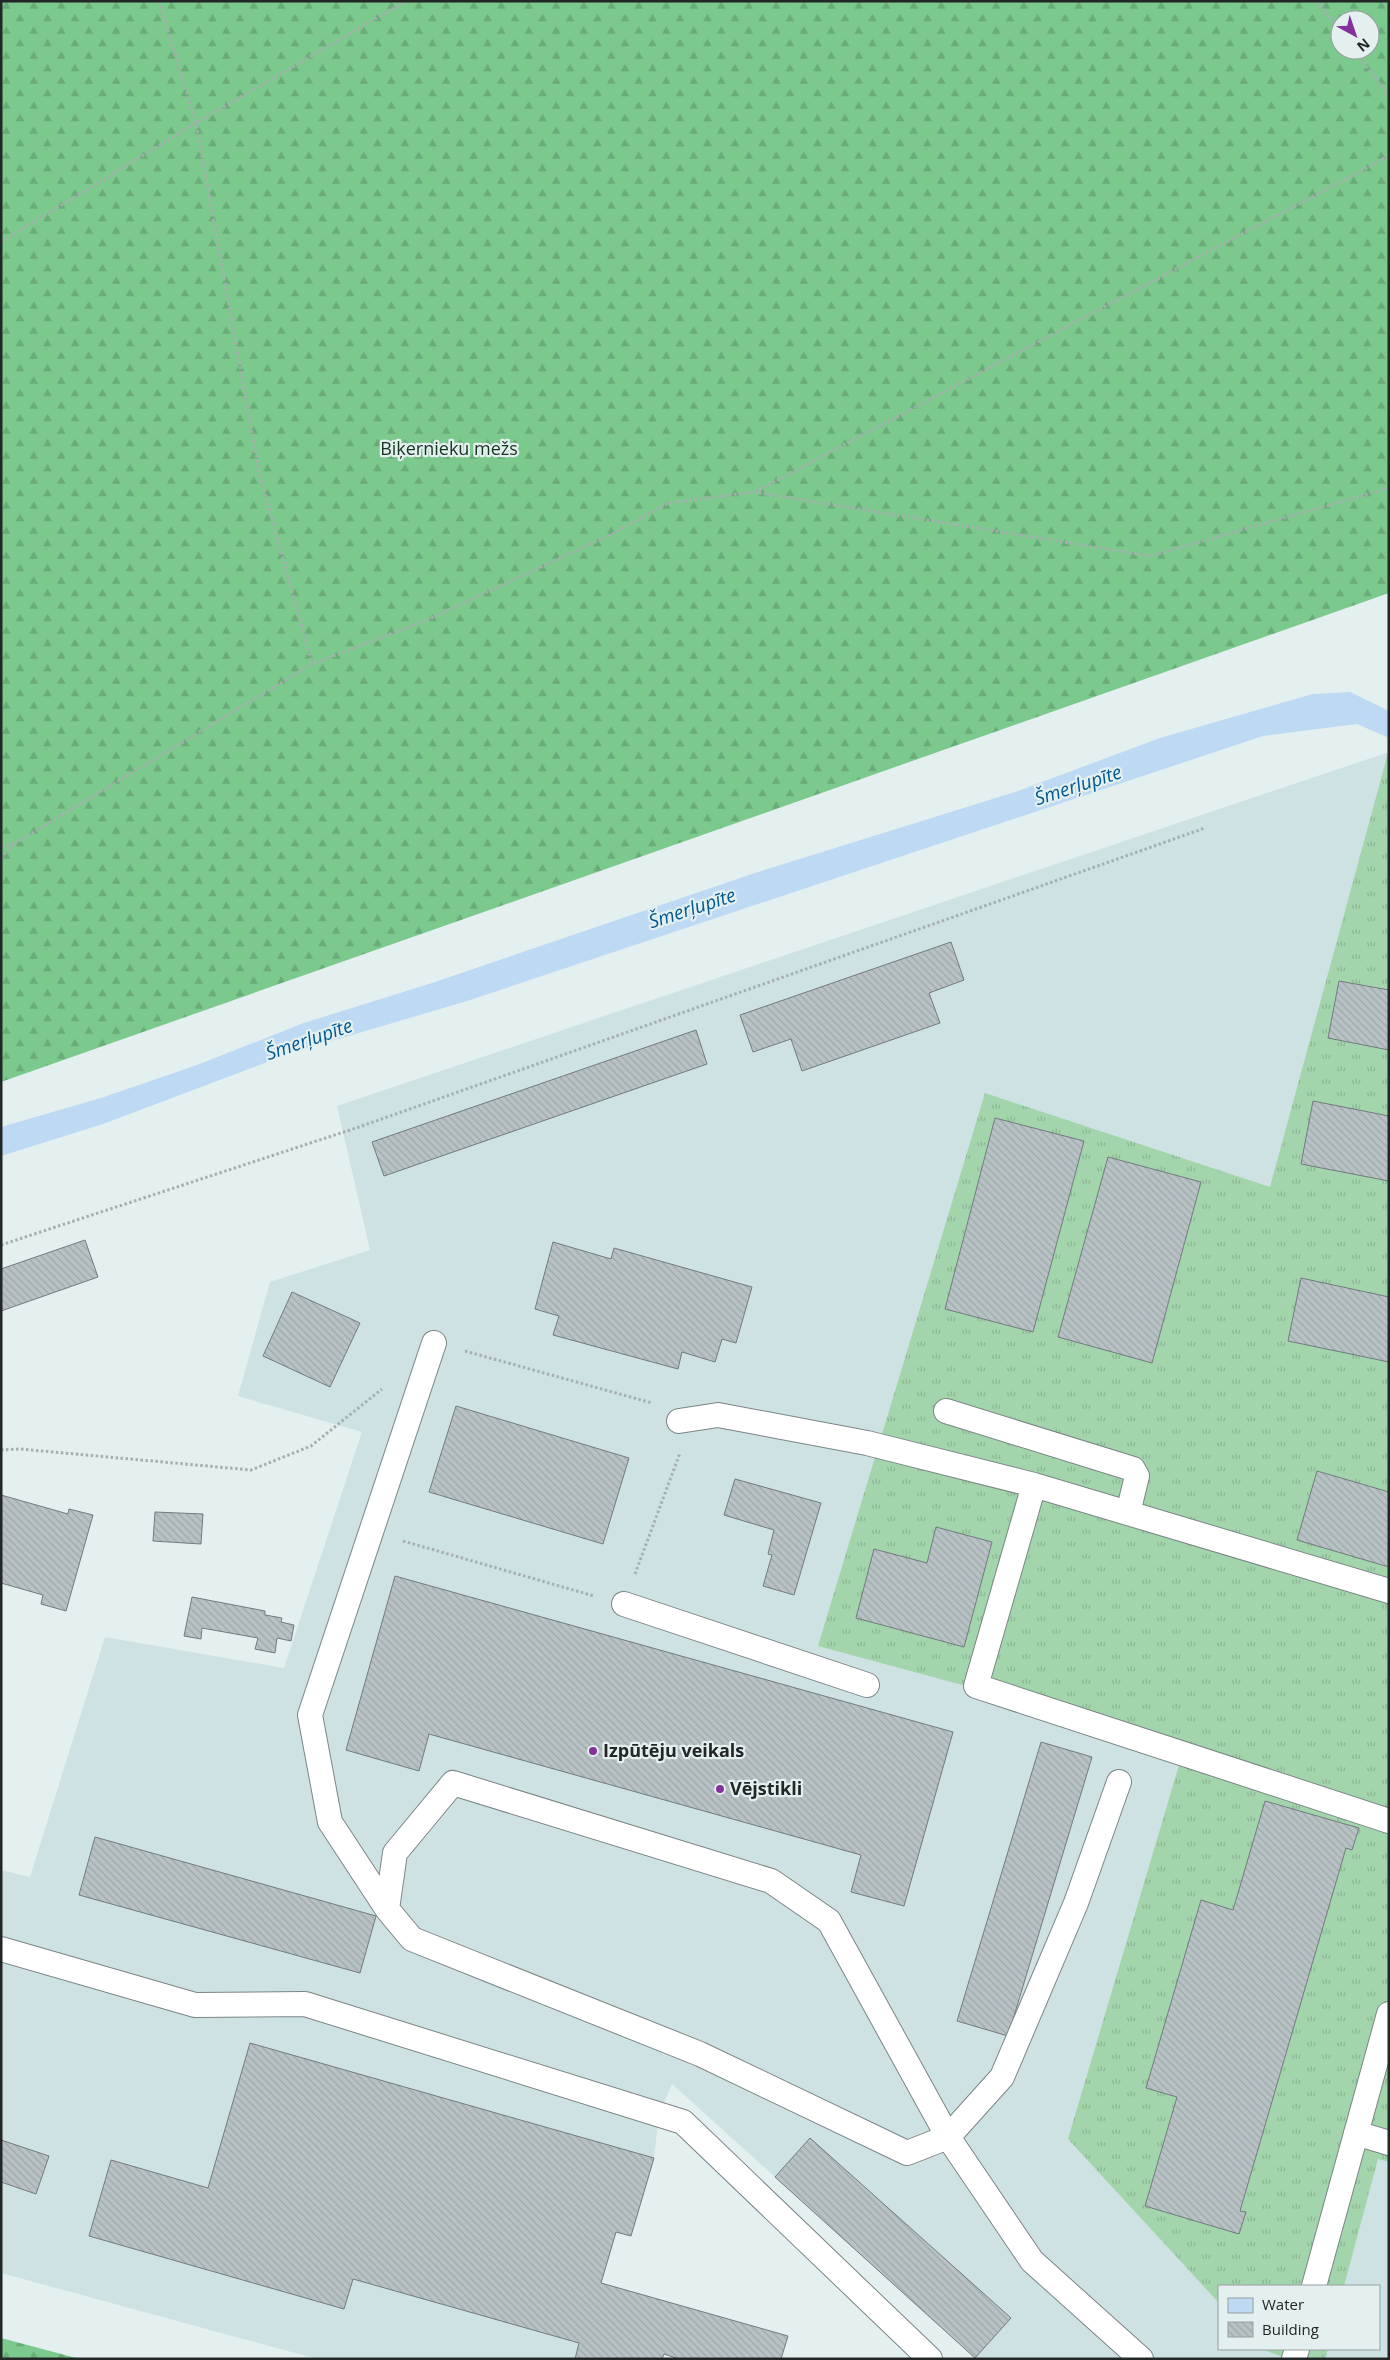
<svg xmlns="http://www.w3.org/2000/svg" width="1390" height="2360" font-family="'Open Sans',sans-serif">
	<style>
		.built { fill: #cfe2e3; fill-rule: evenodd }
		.grass { fill: url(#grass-tufts) }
		.forest { fill: url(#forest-firs); fill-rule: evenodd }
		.water { fill: #bdd9f3 }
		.building { fill: url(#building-back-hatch); stroke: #727a7e }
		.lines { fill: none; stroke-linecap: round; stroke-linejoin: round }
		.service-casing { stroke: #7b8585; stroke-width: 26 }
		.path { stroke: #a6afaf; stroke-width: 3; stroke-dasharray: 2.5 2.5; stroke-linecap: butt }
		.service { stroke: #fff; stroke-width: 24 }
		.poi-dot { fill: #862f9d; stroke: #e4efef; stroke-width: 2 }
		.labels { text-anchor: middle; stroke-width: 4.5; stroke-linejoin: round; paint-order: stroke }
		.park-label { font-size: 18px; fill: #14351d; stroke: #e4efef }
		.poi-label { font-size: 18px; font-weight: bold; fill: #222626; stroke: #e4efef; text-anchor: start }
		.water-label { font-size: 19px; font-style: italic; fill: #005992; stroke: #e4efef }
	</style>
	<defs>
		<pattern id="grass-tufts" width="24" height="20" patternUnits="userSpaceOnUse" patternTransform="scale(1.25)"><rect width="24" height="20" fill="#a2d5ab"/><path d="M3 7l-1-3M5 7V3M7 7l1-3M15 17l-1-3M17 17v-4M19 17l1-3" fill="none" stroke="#8bb793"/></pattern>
		<pattern id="forest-firs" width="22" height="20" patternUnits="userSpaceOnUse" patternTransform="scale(1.25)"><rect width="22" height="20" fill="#7bc98c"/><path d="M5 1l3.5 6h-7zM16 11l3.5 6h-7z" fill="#6aac79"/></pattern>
		<pattern id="building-back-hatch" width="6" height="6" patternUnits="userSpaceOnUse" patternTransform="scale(1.25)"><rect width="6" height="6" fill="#b8c2c5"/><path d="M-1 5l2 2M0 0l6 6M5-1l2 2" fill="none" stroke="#9ea7a9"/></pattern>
	</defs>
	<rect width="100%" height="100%" fill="#e4efef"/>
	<path class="built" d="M1389 752V2359H977L672 2084 659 2114 654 2158 631 2236 616 2233 601 2283 788 2336 679 2359 664 2354 662 2359H317L1 2273V1870L30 1877 105 1637 284 1668 362 1432 238 1396 270 1282 370 1250 337 1106ZM1219 2286H1379V2349H1219Z"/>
	<path class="grass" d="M1388 753 1389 2162 1378 2159 1344 2286H1219V2303L1068 2139 1185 1745 818 1646 985 1093 1270 1187Z
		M1261 2349H1328L1325 2359H1288Z"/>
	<path class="forest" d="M1 1H1389V593L1 1082ZM1340 20H1370V50H1340Z
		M1 2338 80 2359H1Z"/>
	<path class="water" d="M1350 692 1389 711V738L1357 724 1263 736 467 1001 291 1053 103 1124 1 1156V1127L101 1098 197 1065 304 1023 432 983 758 872 1015 792 1160 738 1313 694Z"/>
	<path class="building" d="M951 942 964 980 929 993 940 1023 802 1071 791 1039 753 1052 740 1015Z
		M1339 981 1389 990V1050L1328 1038Z
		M696 1030 707 1064 384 1176 372 1142Z
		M1313 1101 1389 1116V1181L1301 1164Z
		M995 1118 1084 1141 1033 1332 945 1309Z
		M1108 1157 1201 1182 1152 1363 1058 1337Z
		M85 1240 98 1277 1 1311V1269Z
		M553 1242 611 1259 614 1248 752 1287 736 1343 722 1339 715 1362 682 1352 678 1369 553 1335 559 1316 535 1309Z
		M1301 1278 1389 1297V1362L1288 1341Z
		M292 1292 360 1323 330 1387 263 1356Z
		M456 1406 629 1458 603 1544 429 1492Z
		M1317 1471 1389 1492V1567L1297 1540Z
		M735 1479 821 1503 794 1595 763 1586 772 1555 768 1554 774 1530 724 1515Z
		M1 1495 68 1514 69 1509 93 1515 66 1611 41 1604 43 1595 1 1583Z
		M155 1512 203 1514 201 1544 153 1541Z
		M936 1527 992 1542 964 1647 856 1618 874 1549 927 1563Z
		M395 1576 953 1732 904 1906 851 1892 861 1855 429 1734 419 1771 346 1750Z
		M192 1597 265 1611V1615L282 1618 281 1622 294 1625 291 1641 277 1638 275 1653 255 1649 258 1638 202 1628 201 1639 184 1636Z
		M1041 1742 1092 1757 1008 2036 957 2021Z
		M1265 1801 1359 1828 1352 1850 1346 1848 1240 2211 1246 2212 1239 2234 1145 2206 1177 2097 1146 2088 1201 1900 1233 1910Z
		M95 1837 376 1916 360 1973 79 1895Z
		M250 2043 654 2158 631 2236 616 2232 601 2283 788 2336 781 2359H679L664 2354 662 2359H575L579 2343 353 2279 344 2309 89 2236 111 2160 208 2188Z
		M810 2138 1011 2318 975 2358 775 2177Z
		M1 2140 49 2156 36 2194 1 2182Z"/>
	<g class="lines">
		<g class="service-casing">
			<path id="service" d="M434 1343 310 1715 330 1822 387 1909 412 1939 700 2054 907 2153 948 2137 1002 2077 1076 1903 1119 1782
				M946 1411 1133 1469 1137 1476 1128 1513
				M679 1421 718 1415 867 1443 1034 1485
				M1389 1591 1034 1485 976 1686 1389 1821
				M624 1604 867 1685
				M387 1909 395 1853 453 1783 771 1881 829 1921 948 2137 1032 2261 1141 2359
				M1 1949 195 2005 305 2004 683 2122 930 2359
				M1356 2133 1389 2143
				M1314 2286 1389 2014
				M1294 2359 1297 2349"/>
		</g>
		<path class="path" d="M159 1 196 123 259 472 312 664
			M1317 1 1340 31
			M1354 50 1389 96
			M1 242 196 123 406 1
			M755 492 1389 156
			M1 847 13 844
			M1 858 14 844 312 664 427 620 612 534 668 503 754 492 1150 556 1389 488
			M1 1245 359 1127 1205 828
			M465 1351 652 1403
			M1 1450 20 1449 251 1470 311 1446 382 1389
			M403 1541 594 1596
			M635 1574 680 1453"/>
		<use href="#service" class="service"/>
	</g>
	<g class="poi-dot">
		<circle cx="593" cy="1751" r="5"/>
		<circle cx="720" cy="1789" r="5"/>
	</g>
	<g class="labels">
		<g class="park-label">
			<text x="449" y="455">Biķernieku mežs</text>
		</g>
		<g class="poi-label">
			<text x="603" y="1757">Izpūtēju veikals</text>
			<text x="730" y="1795">Vējstikli</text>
		</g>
		<g class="water-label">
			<text transform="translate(1078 785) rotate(-18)" y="7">Šmerļupīte</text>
			<text transform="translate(692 908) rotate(-18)" y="7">Šmerļupīte</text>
			<text transform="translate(309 1039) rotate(-19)" y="7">Šmerļupīte</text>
		</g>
	</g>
	<rect width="1390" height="2360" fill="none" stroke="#222626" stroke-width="5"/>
	<rect x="1218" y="2285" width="162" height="65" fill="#e4efef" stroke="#969f9f"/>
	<rect x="1228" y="2298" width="25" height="15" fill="#bdd9f3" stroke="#969f9f"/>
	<text x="1262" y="2310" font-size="15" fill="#222626">Water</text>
	<rect x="1228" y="2322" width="25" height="15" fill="url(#building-back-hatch)" stroke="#969f9f"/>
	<text x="1262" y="2335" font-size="15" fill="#222626">Building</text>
	<g transform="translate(1355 35) rotate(140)"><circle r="24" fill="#e4efef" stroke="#969f9f"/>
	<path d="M0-4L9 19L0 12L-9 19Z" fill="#862f9d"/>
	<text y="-8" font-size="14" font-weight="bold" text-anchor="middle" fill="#222626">N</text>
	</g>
</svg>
